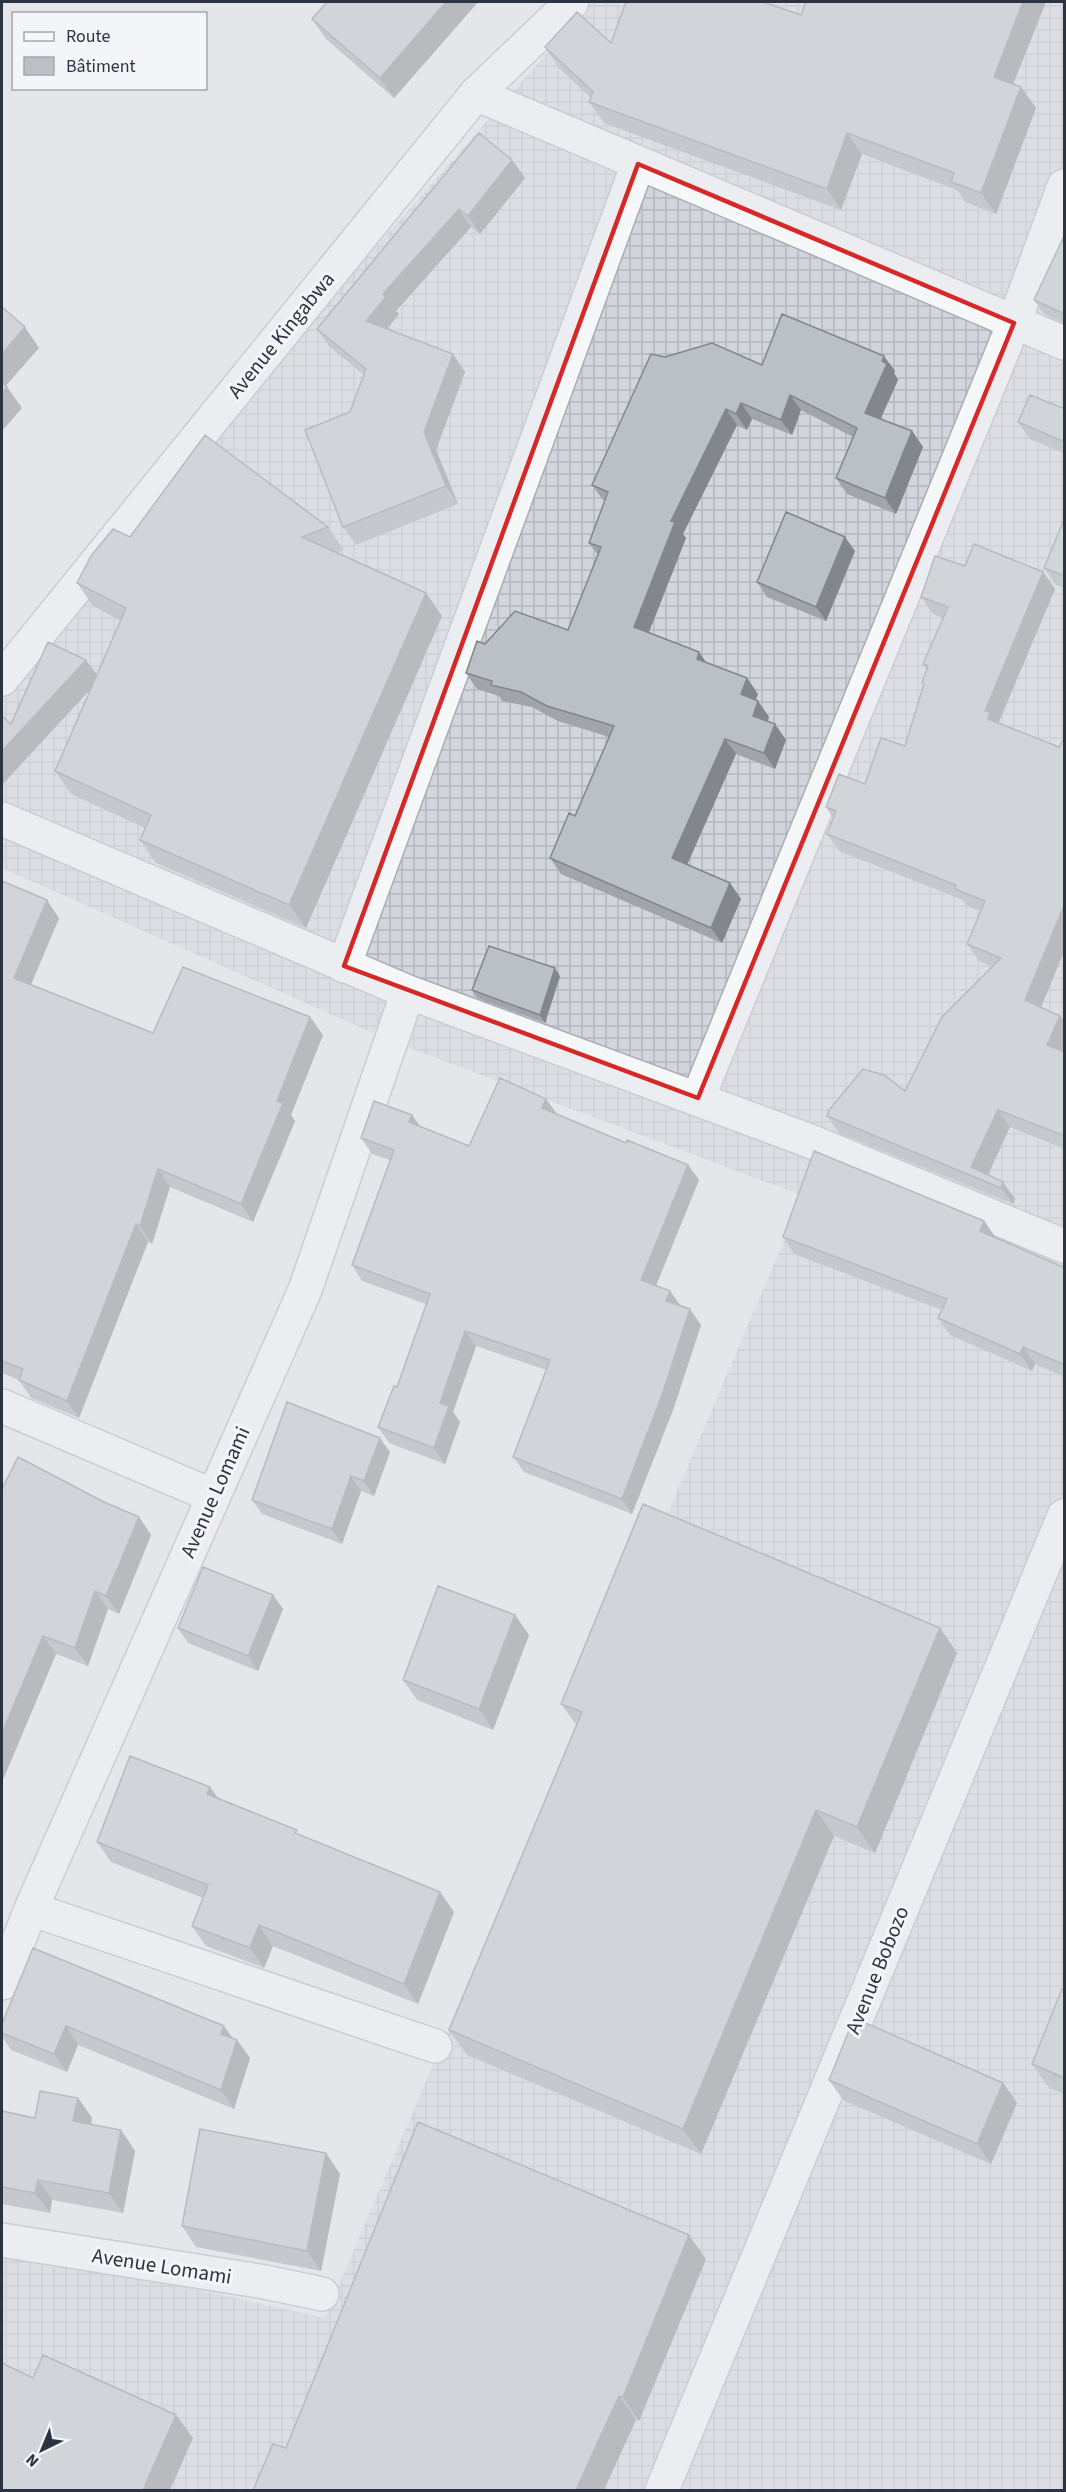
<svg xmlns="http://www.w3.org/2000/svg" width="1066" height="2492" font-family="'Source Sans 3',sans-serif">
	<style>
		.industrial { fill: url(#industrial-grid) }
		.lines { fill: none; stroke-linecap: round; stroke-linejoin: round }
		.minor-casing { stroke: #a9adb4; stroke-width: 36 }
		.tertiary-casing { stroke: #a9adb4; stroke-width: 36 }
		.minor { stroke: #f6f7f9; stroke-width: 33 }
		.tertiary { stroke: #f6f7f9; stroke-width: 33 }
		.wall { fill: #a1a4aa }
		.shaded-wall { fill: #83868b }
		.building { fill: #bbbfc6; stroke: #83868b; stroke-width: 1.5 }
		.marked { fill: none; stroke: #d62828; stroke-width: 4.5; stroke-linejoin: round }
		.labels { text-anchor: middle; stroke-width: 6; stroke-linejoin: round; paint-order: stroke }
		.street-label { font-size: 21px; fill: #2d3441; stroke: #f3f5f8 }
	</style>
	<defs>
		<pattern id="industrial-grid" width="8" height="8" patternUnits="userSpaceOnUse" patternTransform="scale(1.5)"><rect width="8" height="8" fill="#d2d5dc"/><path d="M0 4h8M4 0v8" fill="none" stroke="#b5b7be"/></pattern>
	</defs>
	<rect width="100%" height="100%" fill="#e4e6ea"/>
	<path class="industrial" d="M592 2H1064V2490H2V2246L325 2318 803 1196 391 1041 2 868V671Z"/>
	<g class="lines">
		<g class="minor-casing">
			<path id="minor" d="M476 94 1064 343
				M2 819 408 992 810 1141 1064 1246
				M344 966 638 164
				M698 1098 1014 323 1064 186
				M2 1406 213 1496
				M31 1909 435 2046
				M2 1983 31 1909 305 1290 408 992
				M2 2240 265 2282 322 2294
				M662 2490 1064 1516"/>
		</g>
		<g class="tertiary-casing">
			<path id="tertiary" d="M2 679 476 94 572 2"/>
		</g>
		<use href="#minor" class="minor"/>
		<use href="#tertiary" class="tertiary"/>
	</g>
	<path class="wall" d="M327 2H478L394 98 326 39 312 19Z
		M801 15 1021 87 1036 108 996 214 965 202 957 190 862 154 841 210 604 123 589 102 591 98 559 68 545 47 611 43Z
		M512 160 525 178 480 234 471 227 396 311 399 314 387 329 465 372 436 450 458 504 356 545 343 527 350 412 364 375 329 346 317 329Z
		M1065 234V324L1044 314 1034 300Z
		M665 357 762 365 895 371 894 373 898 380 880 419 912 431 923 447 896 514 847 494 836 478 853 437 801 410 792 435 752 419 747 430 737 425 683 534 686 538 649 632 699 652 706 662 758 694 756 700 769 717 768 721 786 740 775 769 736 754 687 865 730 883 741 899 722 943 561 874 550 858 575 816 609 737 558 721 532 707 502 701 499 696 477 689 466 673 485 644 568 630 598 555 589 543 605 501 603 500 592 485Z
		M1065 409V454L1030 439 1018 422Z
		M1065 517V588L1056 585 1044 568Z
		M328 527 344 550 336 553 442 616 306 928 156 863 140 840 145 828 71 794 55 771 91 688 11 724 97 675 121 621 93 606 77 583 130 537Z
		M855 551 826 621 767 597 757 582Z
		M965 566 1043 572 1055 589 998 724 1059 747 1065 736V949L1041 1007 1060 1016 1065 1022V1049L1063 1051 1065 1052V1149L1010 1127 988 1175 1015 1199 1013 1204 839 1133 827 1116 905 1091 992 967 979 961 967 944 981 911 967 906 963 900 839 851 827 834 833 818 826 807 865 784 905 746 924 685 922 683 927 670 923 664 943 618 933 614 921 597Z
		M2 881 59 918 31 985 153 1033 310 1017 323 1035 291 1115 295 1121 253 1222 170 1187 152 1244 148 1242 79 1418 31 1398 19 1380 2 1373Z
		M560 976 545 1023 477 998 472 990Z
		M557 1114 626 1143 688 1165 699 1180 656 1286 670 1291 681 1306 701 1325 673 1410 632 1514 524 1472 513 1457 546 1370 476 1346 453 1412 460 1422 445 1464 389 1443 378 1427 397 1387 426 1304 362 1281 352 1265 390 1160 372 1154 361 1138 412 1115 420 1126 469 1146Z
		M984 1221 996 1238 1065 1268V1377L1035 1364 1032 1371 950 1335 938 1318 942 1310 794 1254 783 1237Z
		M390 1452 374 1496 361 1491 342 1544 262 1514 252 1500Z
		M2 1489 104 1502 139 1517 151 1535 119 1614 108 1609 88 1666 56 1654 2 1782Z
		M273 1595 283 1609 258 1671 188 1643 178 1628Z
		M515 1615 529 1635 493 1730 417 1700 403 1680Z
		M940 1628 957 1653 875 1853 834 1836 701 2154 467 2055 449 2030 577 1726 561 1704Z
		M210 1787 218 1798 301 1836 454 1912 418 2004 273 1946 264 1968 206 1946 192 1926 203 1898 111 1862 97 1842Z
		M33 1948 237 2040 250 2058 234 2109 78 2045 67 2072 11 2050 2 2036V2024Z
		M1065 1990V2094L1049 2088 1032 2064Z
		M829 2080 1003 2083 1017 2103 991 2164 843 2100Z
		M78 2098 92 2118 91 2125 121 2130 135 2151 123 2213 52 2200 50 2213 2 2204V2111L35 2118Z
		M340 2174 321 2271 196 2247 182 2226Z
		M706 2259 639 2421 636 2420 286 2448Z"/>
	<path class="shaded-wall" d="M446 2H478L394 98 380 78Z
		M1023 2H1046L1008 97 994 77Z
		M1021 87 1036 108 996 214 981 193Z
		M847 133 862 154 841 210 827 189Z
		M512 160 525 178 480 234 468 216Z
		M459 209 471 227 396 311 399 314 379 339 366 321 383 294Z
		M25 327 39 348 2 390V354Z
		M453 354 465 372 436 450 458 504 446 486 424 432Z
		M884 356 895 371 894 373 898 380 876 429 865 413Z
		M7 387 22 408 2 431V394Z
		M790 395 801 410 792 435 781 420Z
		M741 403 752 419 747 430 736 414Z
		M726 409 737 425 683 534 686 538 645 642 634 627 671 521Z
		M912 431 923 447 896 514 885 498Z
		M845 537 855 551 826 621 816 607Z
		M1043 572 1055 589 998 724 988 719 985 711Z
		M426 593 442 616 306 928 289 905Z
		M699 652 710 668 697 659Z
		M86 660 100 679 2 785V751Z
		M747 678 758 694 752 710 741 694Z
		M758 701 769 717 764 731 753 716Z
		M775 724 786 740 775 769 764 753Z
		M725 739 736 754 683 874 672 858Z
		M730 883 741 899 722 943 711 928Z
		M47 900 59 918 26 996 14 978Z
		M1065 903V949L1037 1017 1025 1000Z
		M555 968 560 976 545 1023 540 1015Z
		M1060 1016 1065 1022V1049L1059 1062 1047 1045Z
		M310 1017 323 1035 291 1115 295 1121 253 1222 241 1204 277 1101Z
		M546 1099 557 1114 542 1108Z
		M998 1110 1010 1127 985 1181 971 1167Z
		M412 1115 423 1131 409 1122Z
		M688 1165 699 1180 652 1295 641 1280Z
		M158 1169 170 1187 152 1244 140 1226Z
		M1003 1182 1015 1199 1013 1204 1001 1188Z
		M984 1221 996 1238 980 1231Z
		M136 1224 148 1242 79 1418 67 1401Z
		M670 1291 681 1307 666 1301Z
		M690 1309 701 1325 673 1410 632 1514 622 1499Z
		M465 1331 476 1346 453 1412 460 1422 445 1464 434 1448 440 1403Z
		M1023 1347 1035 1364 1032 1371 1020 1354Z
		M380 1438 390 1452 374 1496 364 1481Z
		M351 1476 361 1491 342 1544 332 1529Z
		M139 1517 151 1535 119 1614 106 1596Z
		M95 1591 108 1609 88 1666 75 1648Z
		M273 1595 283 1609 258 1671 248 1656Z
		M515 1615 529 1635 493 1730 479 1709Z
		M940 1628 957 1653 875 1853 857 1827Z
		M43 1636 56 1654 2 1782V1733Z
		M210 1787 224 1807 207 1794Z
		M816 1810 834 1836 701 2154 683 2129Z
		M440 1892 454 1912 418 2004 404 1984Z
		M259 1925 273 1946 264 1968 250 1948Z
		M66 2026 78 2045 67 2072 54 2054Z
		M224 2026 236 2043 237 2040 250 2058 234 2109 221 2090V2034Z
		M1003 2083 1017 2103 991 2164 977 2144Z
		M78 2098 92 2118 87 2142 73 2121Z
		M121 2130 135 2151 123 2213 109 2193Z
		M326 2153 340 2174 321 2271 307 2251Z
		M38 2180 52 2200 50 2213 35 2193Z
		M689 2235 706 2259 639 2421 623 2397Z
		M619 2396 636 2420 604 2490H576Z
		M176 2415 193 2438 170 2490H143Z"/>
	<path class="building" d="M327 2H446L380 78 312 19Z
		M626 2H763L801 15 806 2H1023L994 77 1021 87 981 193 951 182 954 173 847 133 827 189 589 102 593 92 545 47 577 12 611 43Z
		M479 133 512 160 468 216 459 209 383 294 386 297 366 321 453 354 424 432 446 486 343 527 305 430 350 412 366 369 317 329Z
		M1065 234V314L1034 300Z
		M2 307 25 327 2 354Z
		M782 314 884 356 882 361 887 364 865 413 912 431 885 498 836 478 857 428 790 395 781 420 741 403 736 414 726 409 671 521 675 522 634 627 699 652 697 659 747 678 741 694 758 701 753 716 775 724 764 753 725 739 672 858 730 883 711 928 550 858 569 813 575 816 614 726 547 706 521 692 491 685 492 681 466 673 477 641 485 644 515 611 568 630 601 547 589 543 608 492 592 485 651 354 665 357 712 343 762 365Z
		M2 382 7 387 2 394Z
		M1030 395 1065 409V442L1018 422Z
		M205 435 328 527 302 537 426 593 289 905 140 840 151 815 55 771 126 608 77 583 91 556 113 529 130 537Z
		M786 512 845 537 816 607 757 582Z
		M1065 517V576L1044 568Z
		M974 544 1043 572 985 711 990 712 988 719 1059 747 1065 736V903L1025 1000 1060 1016 1047 1045 1065 1052V1136L998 1110 971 1167 1003 1182 1001 1188 827 1116 829 1110 863 1069 884 1075 905 1091 942 1017 1001 958 967 944 985 901 955 889 956 885 827 834 836 811 826 807 839 774 865 784 881 738 905 746 924 684 922 683 928 666 923 664 948 607 921 597 935 556 965 566Z
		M48 642 86 660 2 751V716L11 724Z
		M2 881 47 900 14 978 153 1033 183 967 310 1017 277 1101 283 1103 241 1204 158 1169 140 1226 136 1224 67 1401 19 1380 23 1369 2 1361Z
		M489 946 555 968 540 1015 472 990Z
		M500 1078 546 1099 542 1108 626 1143 627 1140 688 1165 641 1280 670 1291 666 1301 690 1309 662 1395 622 1499 513 1457 550 1360 465 1331 440 1403 449 1406 434 1448 378 1427 394 1386 397 1387 430 1294 352 1265 394 1150 361 1138 374 1101 412 1115 409 1122 469 1146Z
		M814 1151 984 1221 980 1231 1065 1268V1365L1023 1347 1020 1354 938 1318 947 1299 783 1237Z
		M287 1402 380 1438 364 1481 351 1476 332 1529 252 1500Z
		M18 1457 104 1502 139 1517 106 1596 95 1591 75 1648 43 1636 2 1733V1489Z
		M643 1504 940 1628 857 1827 816 1810 683 2129 449 2030 582 1712 561 1704Z
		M203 1567 273 1595 248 1656 178 1628Z
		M438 1586 515 1615 479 1709 403 1680Z
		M130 1756 210 1787 207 1794 297 1830 295 1833 440 1892 404 1984 259 1925 250 1948 192 1926 208 1885 97 1842Z
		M33 1948 224 2026 221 2034 237 2040 221 2090 66 2026 54 2054 2 2033V2024Z
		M1062 1989 1065 1990V2078L1032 2064Z
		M854 2018 1003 2083 977 2144 829 2080Z
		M40 2091 78 2098 73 2121 121 2130 109 2193 38 2180 35 2193 2 2187V2111L35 2118Z
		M418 2122 689 2235 623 2397 619 2396 576 2490H253L273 2444 286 2448Z
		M200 2129 326 2153 307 2251 182 2226Z
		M43 2355 176 2415 143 2490H2V2363L33 2378Z"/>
	<path d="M0 0H1066V2492H0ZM638 164 1014 323 698 1098 344 966Z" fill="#e4e6ea" fill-opacity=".55" fill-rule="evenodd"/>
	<path class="marked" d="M638 164 1014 323 698 1098 344 966Z"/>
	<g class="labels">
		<g class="street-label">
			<text transform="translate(281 335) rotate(-51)" y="7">Avenue Kingabwa</text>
			<text transform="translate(215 1492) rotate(-66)" y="7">Avenue Lomami</text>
			<text transform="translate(877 1970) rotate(-68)" y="7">Avenue Bobozo</text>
			<text transform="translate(162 2266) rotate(9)" y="7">Avenue Lomami</text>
		</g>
	</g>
	<rect width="1066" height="2492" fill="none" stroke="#2d3441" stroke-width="6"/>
	<rect x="12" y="12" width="195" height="78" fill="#f3f5f8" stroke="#a4a8af" stroke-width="1.5"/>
	<rect x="24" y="32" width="30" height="9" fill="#f6f7f9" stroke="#a4a8af" stroke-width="1.5"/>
	<text x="66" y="42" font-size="18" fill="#2d3441">Route</text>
	<rect x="24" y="57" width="30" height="18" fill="#bbbfc6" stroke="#a4a8af" stroke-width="1.5"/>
	<text x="66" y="72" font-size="18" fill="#2d3441">Bâtiment</text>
	<g transform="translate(42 2450) rotate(223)" stroke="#f3f5f8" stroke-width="4.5" paint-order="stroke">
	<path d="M0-4.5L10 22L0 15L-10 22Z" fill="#2d3441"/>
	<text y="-9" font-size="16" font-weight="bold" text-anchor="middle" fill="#2d3441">N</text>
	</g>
</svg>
